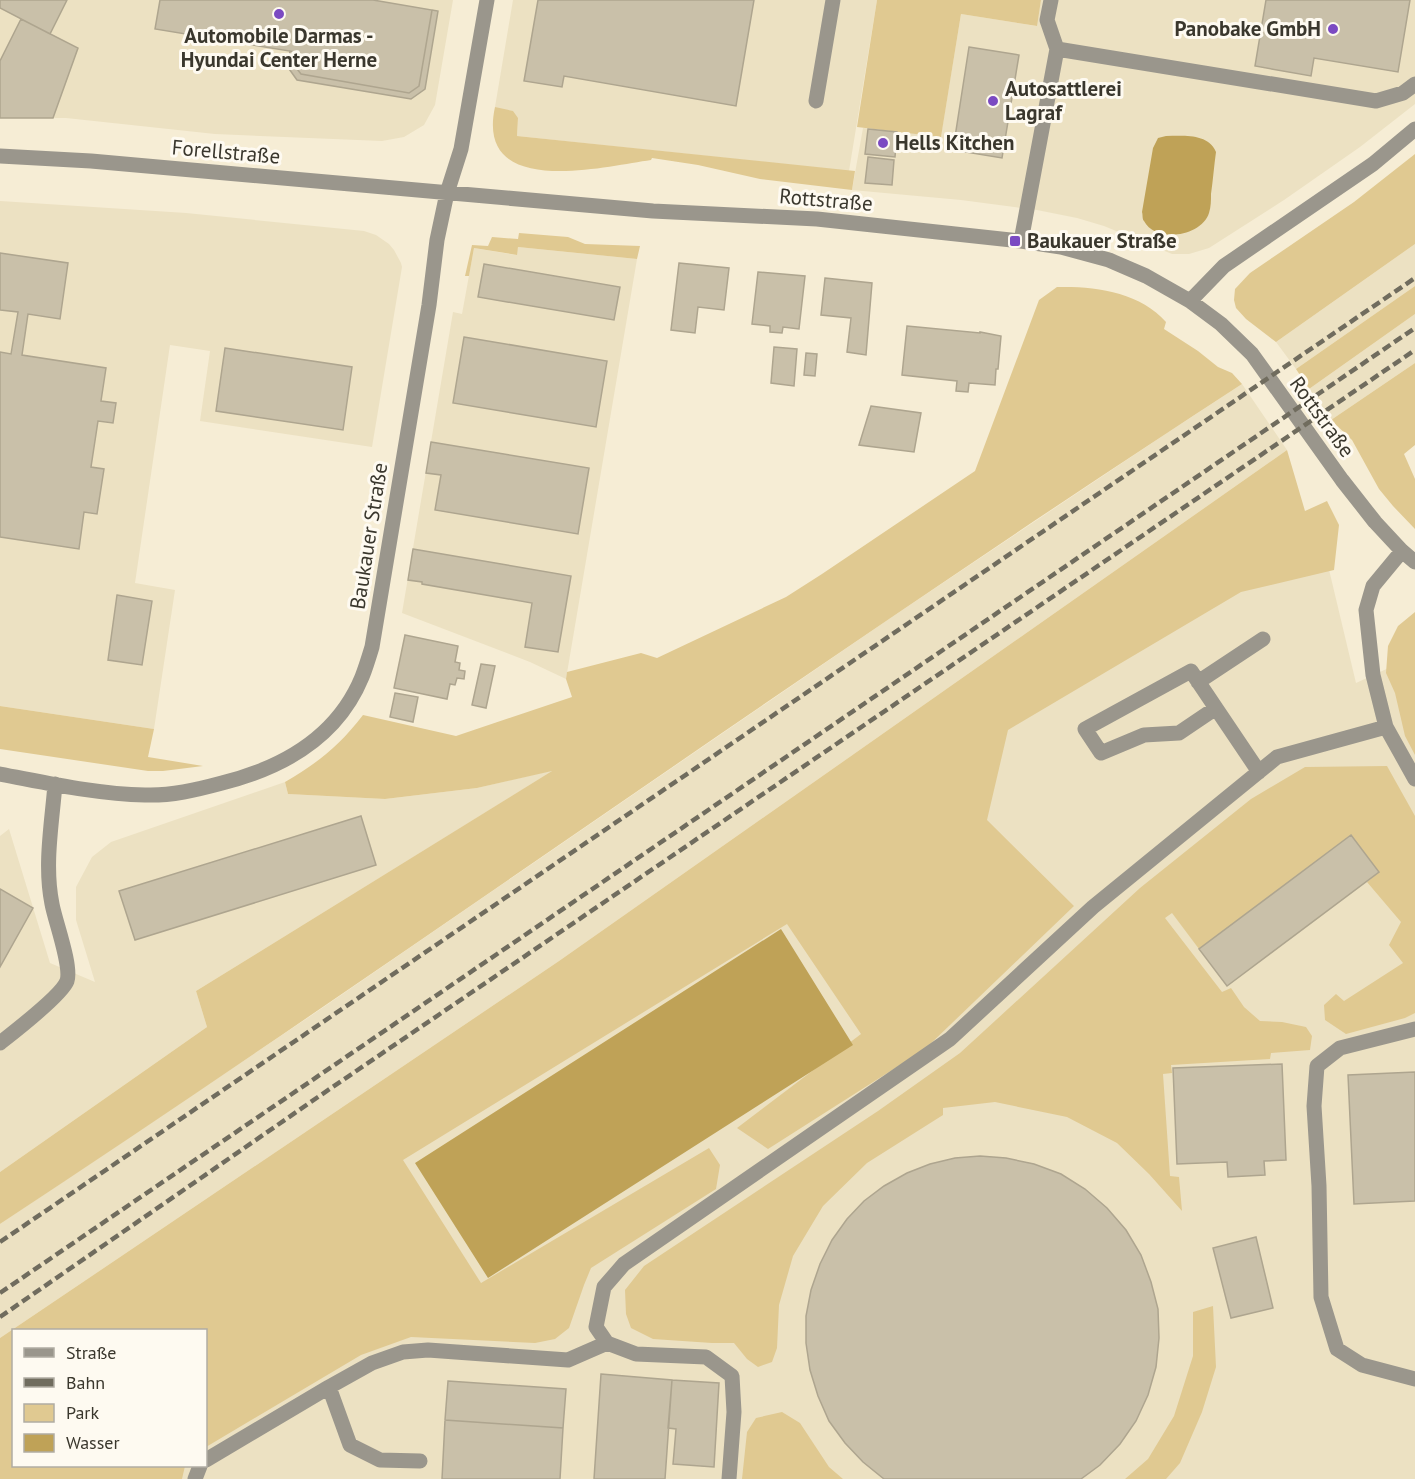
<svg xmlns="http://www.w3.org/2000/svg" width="1415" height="1479" font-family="'PT Sans',sans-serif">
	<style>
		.built { fill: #ece1c2 }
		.green { fill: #e0c991 }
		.water { fill: #bfa257 }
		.building { fill: #c9c0a9; stroke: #aea58f; stroke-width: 1.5 }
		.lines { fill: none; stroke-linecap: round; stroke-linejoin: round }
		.minor { stroke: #9a968c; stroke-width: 15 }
		.rail { stroke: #706c5e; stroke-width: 4.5; stroke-dasharray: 9 4.5; stroke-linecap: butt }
		.poi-dot { fill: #7b4ac2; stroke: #fefaf1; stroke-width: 2 }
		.labels { text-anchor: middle; stroke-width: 6; stroke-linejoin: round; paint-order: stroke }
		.poi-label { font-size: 21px; font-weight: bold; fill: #3a372d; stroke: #fefaf1; text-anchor: start }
		.street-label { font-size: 21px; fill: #3a372d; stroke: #fefaf1 }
	</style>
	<rect width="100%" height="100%" fill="#f6edd5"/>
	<path class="built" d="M0 0H453L435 105 424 125 404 137 382 141 215 134 66 118H0Z
		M513 0H877L849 171 517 136 518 118 495 107Z
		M1041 0H1415V104L1360 147 1284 200 1209 248 1189 254H1172L1104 226 1077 218 1037 210 961 200 852 190 863 128 941 136 961 14 1036 26Z
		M0 201 186 213 364 231 376 235 389 244 394 250 401 263 402 267 372 447 200 421 210 351 170 345 135 583 175 590 154 729 0 706Z
		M1415 244V286L1296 369 1276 342Z
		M518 247 637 259 566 679 530 662 402 613 453 312 462 314 474 248 516 255Z
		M1415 314V363L1331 420 1309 389Z
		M1242 384 1287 450 559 961 0 1338V1224L312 1015 889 619 1161 437Z
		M1285 551 1326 557 1356 683 1406 660 1415 685V1479H0V1395L14 1466H206V1330H98L971 741Z
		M554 770 196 991 207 1027 0 1172V836L9 829 50 963 95 982 76 920V887L92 857 111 842 285 782 288 794 385 799 477 788Z"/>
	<path class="green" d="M877 0H1041L1037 26 961 14 941 137 857 127Z
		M495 107 513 111 518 118 517 136 855 171 852 190 760 179 698 165 652 158 651 160C602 167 475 199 495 107Z
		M1415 154V244L1276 342 1246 319 1236 308 1234 300 1235 289 1250 273 1354 202Z
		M519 233 568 237 585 244 640 246 637 259 518 247 517 255 474 248 469 276H465L472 245 488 246 492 237 518 239Z
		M1415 286V314L1309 389 1296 369Z
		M1057 287C1095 286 1140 292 1166 322L1164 329 1198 351 1218 367 1232 373 1242 384C823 656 417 949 0 1224V1172L207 1027 196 991 552 771 477 788 385 799 288 794 285 782C319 762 339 746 363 715L456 736 572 697 566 679 567 672 641 653 657 658 786 597 822 574 975 471 1039 300Z
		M1415 363V445L1404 454 1415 479V529L1393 506 1379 489 1352 440 1331 420Z
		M1287 450 1305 511 1327 501 1339 525 1334 570 1241 592 1008 730 987 820 1074 906 925 1049 768 1149 737 1128 861 1034 787 924 403 1160 481 1283 709 1148 720 1165 716 1189 591 1268 584 1285 569 1328 555 1339 535 1343 411 1337 361 1355 206 1447V1330H14V1466H185L182 1479H0V1338L559 961Z
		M1415 612V755L1405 736 1395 693 1386 673 1388 646 1398 626Z
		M0 706 154 729 148 757 203 766 163 771H148L0 749Z
		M1387 766 1415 816V1013L1405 1018 1346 1034 1325 1020 1324 1005 1336 994 1344 1001 1403 963 1389 945 1401 922 1367 882 1379 872 1351 835 1199 949 1172 913 1165 918 1222 992 1231 988 1244 1007 1260 1021 1282 1022 1306 1027 1312 1036 1310 1050 1271 1053 1270 1059 1171 1065 1172 1073 1163 1074 1170 1176 1179 1177 1182 1211 1149 1174 1117 1143 1067 1117 995 1102 943 1108V1115L867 1163 823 1206 793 1256 779 1305 777 1348 772 1362 758 1367 747 1359 734 1343H712L653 1339 631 1328 626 1314 625 1290 644 1266 878 1111 960 1053 1140 888 1251 799 1305 767Z
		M1213 1306 1216 1367 1202 1412 1180 1463 1166 1479H1125L1148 1459 1174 1416 1193 1356V1312Z
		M782 1412 800 1423 829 1467 843 1479H742L747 1432 756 1418Z"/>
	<path class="water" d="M1166 136C1183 136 1208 133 1216 152 1214 166 1213 180 1211 194 1211 200 1211 207 1209 213 1202 236 1156 244 1144 221 1142 219 1143 215 1142 212L1153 148 1158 138Z
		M781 929 853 1045 488 1278 415 1163Z"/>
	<path class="building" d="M0 0H67L50 34 0 8Z
		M160 0H373L432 10 419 86 409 93 301 74 294 65 296 52 155 29Z
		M538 0H754L736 106 564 76 562 87 524 81Z
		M1266 0H1410L1398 72 1314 58 1311 76 1255 66Z
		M432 10 438 11 425 89 411 99 297 80 287 66 290 51 296 52 294 65 301 74 409 93 419 86Z
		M21 19 78 48 53 118H0V61Z
		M969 47 1019 55 1002 158 953 150Z
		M868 129 897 132 895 157 865 154Z
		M868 157 894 160 892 185 865 183Z
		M0 253 68 263 60 319 28 314 22 355 106 368 101 401 116 403 113 423 98 421 91 467 104 469 97 514 84 512 79 549 0 537V352L11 354 18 312 0 310Z
		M679 263 729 268 724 310 698 307 695 333 671 330Z
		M484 264 620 287 614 320 478 297Z
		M758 272 805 276 799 329 783 327 782 333 770 332V326L752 324Z
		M825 278 872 283 866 355 847 352 851 318 821 315Z
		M907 326 980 333V332L1001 336 998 369H996L995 385 969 383 968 392 956 391 957 381 902 375Z
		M464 337 607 361 596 427 453 403Z
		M774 347 797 349 794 386 771 383Z
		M225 348 352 367 343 430 216 411Z
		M806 353 817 354 815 376 804 375Z
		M871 406 921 413 914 452 859 445Z
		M431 442 589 468 578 534 435 510 441 475 426 473Z
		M413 549 571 576 558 652 525 647 532 603 422 584V582L408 580Z
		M117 595 152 601 142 665 108 660Z
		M405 635 458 646 455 662 460 663 459 670 465 671 464 679 457 678 455 685 450 684 447 699 394 688Z
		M481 664 495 666 486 708 472 705Z
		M395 693 418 697 413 722 390 717Z
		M361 816 376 865 135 940 119 891Z
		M1351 835 1379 872 1227 986 1199 949Z
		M0 889 33 908 0 967Z
		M1282 1064 1286 1160 1264 1161 1265 1175 1228 1177 1227 1162 1177 1164 1173 1068Z
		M1415 1072V1201L1354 1204 1348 1075Z
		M980 1156 1006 1158 1034 1164 1061 1174 1085 1189 1107 1208 1126 1230 1141 1255 1151 1282 1158 1309 1159 1338 1156 1367 1148 1395 1136 1421 1120 1444 1100 1465 1081 1479H884L863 1462 845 1443 829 1421 818 1396 810 1370 806 1343V1316L811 1290 820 1264 832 1240 847 1219 864 1201 884 1186 907 1173 930 1164 955 1158Z
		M1256 1237 1273 1308 1231 1318 1213 1248Z
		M601 1374 672 1380 665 1479H594Z
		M672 1380 719 1383 714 1467 673 1464 676 1429 668 1428Z
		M448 1381 566 1389 563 1428 445 1420Z
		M445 1420 563 1428 560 1479H442Z"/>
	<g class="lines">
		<path class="minor" d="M1051 0 1047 20 1057 49
			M816 101 833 0
			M0 156 91 161 653 211 817 219 1021 241 1061 247 1109 260 1146 276 1190 301 1221 324 1252 354 1342 480 1375 522 1402 551 1415 562
			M1021 241 1057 49 1376 101 1403 93 1415 84
			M1190 301 1224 266 1373 164 1415 129
			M1402 551 1373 586 1366 610 1373 675 1386 727 1415 779
			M1198 682 1263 639
			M1216 708 1179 733 1144 735 1101 753 1085 729 1191 671 1259 772
			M0 774C48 783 96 794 145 795 171 796 196 790 222 783 282 768 337 738 362 677 366 667 369 657 372 647L429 305 437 240 447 193 461 149 487 0
			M1415 1029 1340 1048 1317 1066 1314 1106 1319 1186 1321 1297 1337 1349 1362 1365 1415 1379
			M0 1043C14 1032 62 995 67 981 72 966 55 921 52 904 44 865 52 823 55 784
			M607 1343 636 1354 706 1357 732 1376 734 1412 729 1479
			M206 1460 329 1387
			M420 1461 380 1460 350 1445 329 1387 372 1363 403 1352 428 1350 568 1360 607 1343 596 1327 604 1287 624 1264 950 1039 1093 907 1277 757 1386 727
			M195 1479 200 1466"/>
		<path class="rail" d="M0 1242 1415 278
			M0 1293 1415 328
			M0 1317 318 1097 1415 350"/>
	</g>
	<g class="poi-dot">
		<circle cx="279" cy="14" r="6"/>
		<circle cx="1333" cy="29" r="6"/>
		<circle cx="993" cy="101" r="6"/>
		<circle cx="883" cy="143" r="6"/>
		<rect x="1009" y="235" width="12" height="12" rx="3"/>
	</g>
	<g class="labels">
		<g class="poi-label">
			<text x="1321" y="36" text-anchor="end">Panobake GmbH</text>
			<text x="279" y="43" text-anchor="middle">Automobile Darmas -<tspan x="279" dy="24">Hyundai Center Herne</tspan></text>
			<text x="1005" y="96">Autosattlerei<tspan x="1005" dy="24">Lagraf</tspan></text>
			<text x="895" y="150">Hells Kitchen</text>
			<text x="1027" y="248">Baukauer Straße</text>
		</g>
		<g class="street-label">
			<text transform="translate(226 152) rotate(5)" y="7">Forellstraße</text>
			<text transform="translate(826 200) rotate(5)" y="7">Rottstraße</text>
			<text transform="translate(1322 417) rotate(54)" y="7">Rottstraße</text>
			<text transform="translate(369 536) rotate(-81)" y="7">Baukauer Straße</text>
		</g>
	</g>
	<rect x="12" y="1329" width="195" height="138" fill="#fefaf1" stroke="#b0aca3" stroke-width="1.5"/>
	<rect x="24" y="1348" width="30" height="9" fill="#9a968c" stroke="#b0aca3" stroke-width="1.5"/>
	<text x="66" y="1359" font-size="18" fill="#3a372d">Straße</text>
	<rect x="24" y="1378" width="30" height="9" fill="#706c5e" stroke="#b0aca3" stroke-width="1.5"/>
	<text x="66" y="1389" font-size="18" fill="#3a372d">Bahn</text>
	<rect x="24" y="1404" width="30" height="18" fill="#e0c991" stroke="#b0aca3" stroke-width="1.5"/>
	<text x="66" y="1419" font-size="18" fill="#3a372d">Park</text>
	<rect x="24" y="1434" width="30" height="18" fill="#bfa257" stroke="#b0aca3" stroke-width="1.5"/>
	<text x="66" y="1449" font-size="18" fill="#3a372d">Wasser</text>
</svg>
